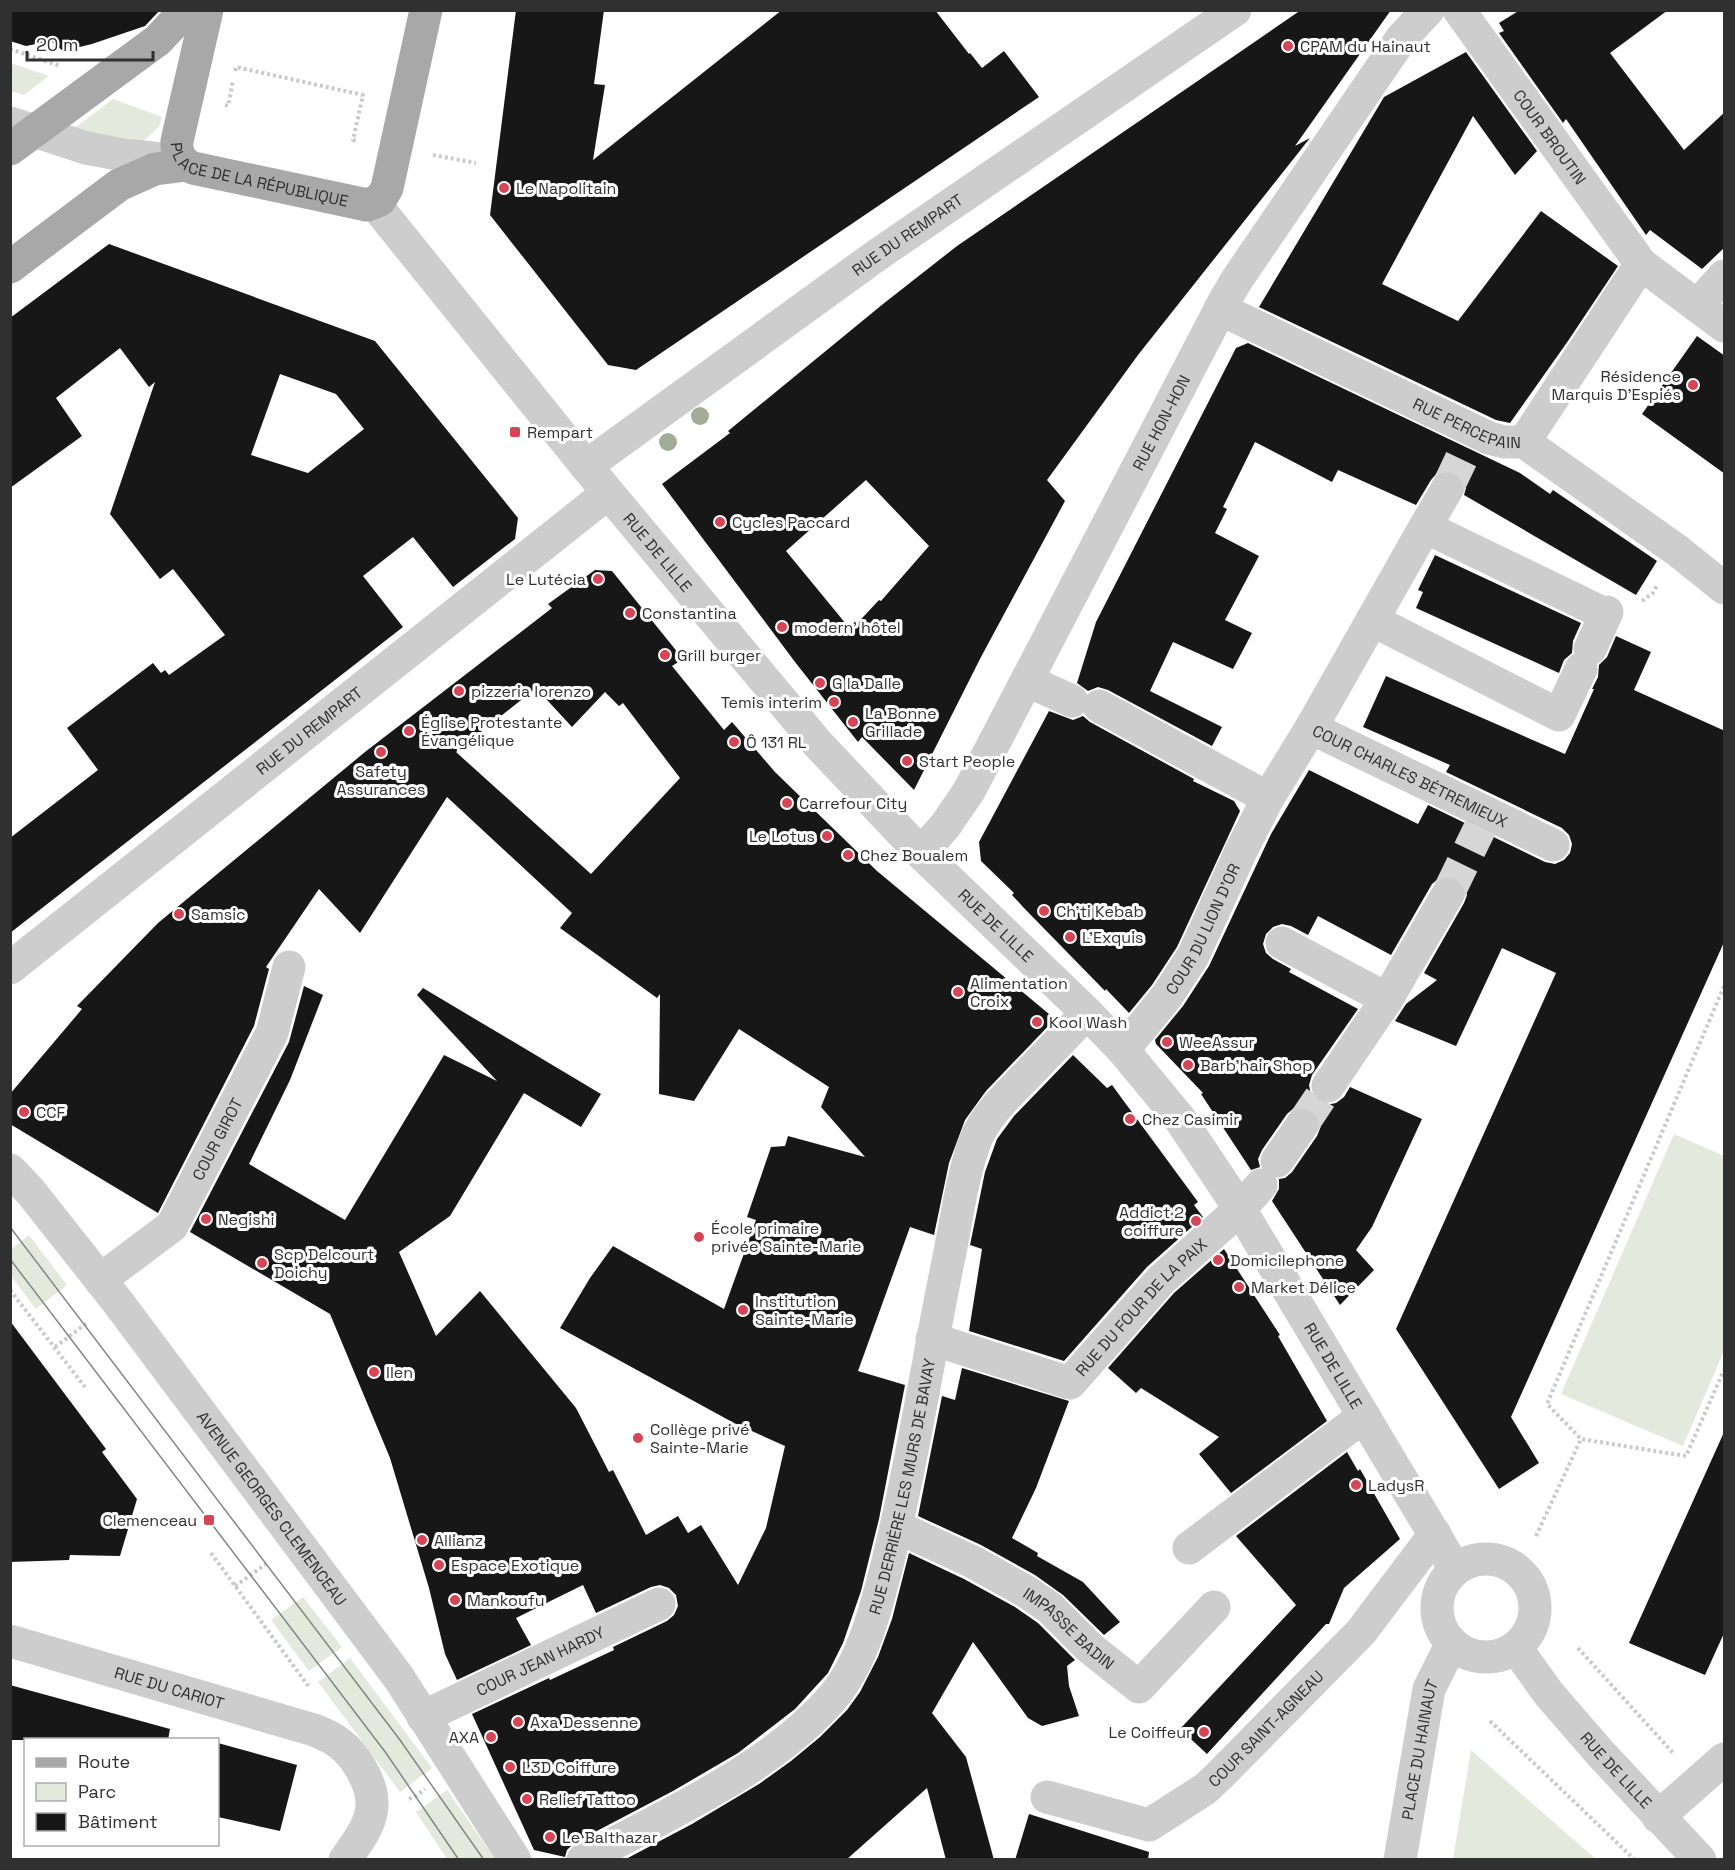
<svg xmlns="http://www.w3.org/2000/svg" width="1735" height="1870" font-family="'Space Grotesk',sans-serif">
	<style>
		.green { fill: #e4e9dd }
		.building { fill: #171717; fill-rule: evenodd }
		.lines { fill: none; stroke-linecap: round; stroke-linejoin: round }
		.minor-tunnel { stroke: #d6d6d6; stroke-width: 33; stroke-dasharray: 33 16; stroke-linecap: butt }
		.path { stroke: #cacaca; stroke-width: 4; stroke-dasharray: 3 3; stroke-linecap: butt }
		.minor { stroke: #cdcdcd; stroke-width: 33 }
		.major { stroke: #a8a8a8; stroke-width: 33 }
		.tram { stroke: #858585; stroke-width: 1.5 }
		.tree { fill: #a2ac97 }
		.poi-dot { fill: #d54556; stroke: #fff; stroke-width: 2 }
		.labels { text-anchor: middle; stroke-width: 6; stroke-linejoin: round; paint-order: stroke }
		.poi-label { font-size: 16px; fill: #303030; stroke: #fff; text-anchor: start }
		.street-label { font-size: 16px; fill: #303030; stroke: #fff }
	</style>
	<rect width="100%" height="100%" fill="#fff"/>
	<path class="green" d="M11 63 49 76 24 95 11 91Z
		M113 99 162 117 159 127 138 146 72 130Z
		M1674 1134 1724 1156V1351L1683 1446 1561 1394Z
		M29 1235 67 1285 36 1309 11 1276V1249Z
		M303 1597 342 1647 309 1671 271 1620Z
		M350 1658 432 1768 400 1792 318 1682Z
		M1471 1750 1596 1859H1453Z
		M447 1790 495 1859H447L416 1812Z"/>
	<path class="building" d="M10 10H160L145 26 92 44 63 51 51 41 26 46 10 41Z
		M516 10H604L594 84 605 85 593 160 782 10H935L969 54 970 53 982 68 1004 51 1039 97 636 370 608 365 490 215Z
		M1301 10H1391L1295 146 1310 138 1138 355 1047 480 1065 501 981 657 914 790 862 737 858 742 795 662 662 484 730 433 728 431 883 304 957 246ZM866 480 929 546 881 601 879 600 851 630 786 551Z
		M1520 10H1668L1610 53 1684 150 1725 112V247L1702 269 1650 230 1646 235 1566 119 1563 123 1499 33 1504 31 1499 23Z
		M1466 52 1537 151 1515 175 1473 116 1382 284 1458 321 1541 211 1618 266 1568 341 1510 423 1496 420 1259 307 1384 97Z
		M109 244 375 341 518 518 515 539 453 587 413 537 363 576 403 627 10 933V838L98 770 67 728 153 663 161 673 165 670 169 675 225 635 173 569 160 579 110 514 155 382 149 387 120 348 56 398 82 436 10 488V318ZM280 374 336 394 364 429 308 473 251 455Z
		M1697 336 1725 356V474L1642 414Z
		M1248 343 1520 473 1550 494 1553 490 1657 561 1636 595 1464 495 1466 488 1463 480 1456 473 1446 470 1437 473 1431 480 1416 505 1338 470 1332 482 1255 442 1223 507 1227 509 1215 533 1259 556 1225 620 1252 633 1233 669 1173 642 1150 691 1222 727 1212 746 1108 690 1098 687 1088 691 1077 683 1096 622 1236 348Z
		M1435 555 1581 623 1573 641 1572 653 1564 660 1559 673 1416 608 1423 592 1418 590Z
		M595 570 612 571 683 659 672 666 724 730 732 722 775 772 877 871 1055 1019 986 1091 965 1120 949 1163 934 1235 910 1227 858 1371 905 1385 879 1519 861 1591 843 1643 828 1673 795 1709 738 1753 673 1791 574 1843 567 1850 565 1857 534 1850 472 1714 549 1678 550 1680 614 1650 613 1647 667 1621 674 1615 678 1606 676 1595 669 1588 660 1585 651 1587 596 1613 583 1585 516 1618 531 1645 457 1680 445 1654 429 1588 390 1458 330 1314 190 1232 289 1042 304 986 323 995 290 1080 249 1164 345 1220 444 1055 497 1081 417 995 423 988 601 1094 581 1127 524 1093 450 1216 399 1252 436 1336 480 1291 576 1408 609 1472 613 1470 646 1535 678 1516 688 1533 701 1525 738 1585 766 1528 785 1446 734 1423 560 1328 590 1278 613 1246 724 1309 756 1220 747 1217 771 1147 785 1146 788 1136 865 1157 821 1107 829 1087 739 1029 694 1101 659 1094 660 994 657 998 560 928 572 913 447 797 360 933 319 889 266 967 269 969 254 1026 158 1213 10 1124V1094L82 1009 77 1006 158 923 365 752 552 608 548 604ZM536 688 572 727 605 692 619 706 623 703 680 778 591 874 456 752Z
		M1616 636 1651 652 1634 690 1725 731V940L1511 1417 1539 1463 1499 1489 1396 1329 1556 973 1502 948 1456 1046 1395 1021 1406 1004 1437 980 1424 973 1464 903 1467 895 1464 885 1458 878 1447 875 1439 878 1432 884 1391 955 1318 916 1308 935 1291 926 1282 924 1273 927 1266 934 1263 944 1266 953 1273 959 1291 969 1289 972 1358 1009 1312 1075 1309 1085 1311 1095 1317 1101 1326 1105 1336 1103 1344 1097 1350 1087 1422 1119 1372 1227 1356 1250 1374 1270 1340 1305 1272 1201 1279 1189V1179L1285 1178 1292 1172 1317 1136 1321 1126 1319 1117 1312 1109 1304 1106 1294 1108 1287 1114 1262 1150 1258 1159 1260 1167 1251 1170 1201 1094 1203 1093 1156 1044 1155 1040 1183 1006 1209 966 1271 834 1309 770 1418 824 1428 805 1545 862 1555 864 1564 860 1570 853 1572 844 1569 835 1562 828 1446 772 1450 765 1363 727 1386 676 1565 754 1594 689H1592L1598 677 1599 665 1607 657Z
		M1049 711 1073 720 1083 716 1090 722 1194 779 1193 781 1234 801 1240 811 1177 947 1152 985 1129 1013 1106 989 1105 991 1023 907 1012 895 1014 893 981 861 979 842Z
		M1073 1055 1107 1088 1112 1085 1198 1202 1194 1205 1203 1217 1147 1267 1064 1361 969 1331 982 1249 970 1245 985 1172 997 1139 1014 1116Z
		M1224 1249 1280 1335 1278 1336 1327 1421 1231 1493 1199 1454 1219 1437 1141 1388 1136 1393 1108 1368 1174 1293Z
		M10 1321 106 1449 102 1452 137 1499 120 1556 70 1555 69 1560 10 1562Z
		M962 1368 1069 1401 1036 1488 1012 1538 1038 1553 1037 1556 1083 1582 1120 1622 1104 1635 1063 1595 1035 1575 981 1545 918 1516 942 1396 955 1400Z
		M1725 1430V1631L1705 1675 1629 1643Z
		M1347 1452 1358 1471 1360 1469 1400 1539 1344 1588 1329 1624H1326L1207 1754 1180 1729 1296 1605 1236 1536Z
		M909 1553 964 1579 1015 1607 1038 1623 1075 1660 1067 1666 1069 1686 1079 1716 1042 1726 1028 1718 973 1642 932 1713 966 1757 994 1860H946L927 1788 846 1860H624L692 1824 759 1784 791 1761 820 1737 847 1710 860 1692 878 1657 892 1619Z
		M10 1685 170 1729 168 1740H10Z
		M218 1743 297 1765 280 1831 218 1817Z
		M1029 1814 1149 1852 1148 1860H1015Z"/>
	<g class="lines">
		<path class="minor-tunnel" d="M1447 489 1468 445
			M1448 894 1480 828
			M1302 1125 1328 1086"/>
		<path class="path" d="M10 49 60 66
			M235 71 236 67 363 95 353 140 358 141
			M225 105 228 106 233 81
			M433 155 476 163
			M1642 601 1653 593 1657 585
			M1724 986 1547 1404 1581 1439 1686 1456 1724 1370
			M10 1290 85 1387
			M55 1347 87 1323
			M1536 1536 1581 1439
			M211 1553 309 1687
			M235 1586 266 1564
			M1578 1648 1674 1754
			M1490 1721 1635 1860
			M409 1799 416 1796 425 1789"/>
		<g class="minor">
			<path id="s1" d="M1459 10 1641 264 1724 326"/>
			<path d="M10 123 86 148 123 155 182 161"/>
			<path id="s2" d="M374 203 586 466 818 744 921 853 1087 1013 1123 1050 1180 1119 1240 1209 1455 1569"/>
			<path d="M1697 306 1724 276"/>
			<path id="s3" d="M1220 309 1489 438 1504 442H1524L1678 551 1724 588"/>
			<path d="M1524 442 1641 264"/>
			<path id="s4" d="M586 466 880 253 1235 10"/>
			<path d="M1425 527 1447 489"/>
			<path d="M1372 620 1559 715 1581 669"/>
			<path d="M1590 649 1607 612"/>
			<path d="M1028 681 1072 701"/>
			<path d="M1099 706 1268 798"/>
			<path id="s5" d="M1311 728 1553 845"/>
			<path id="s6" d="M921 853 945 826 969 791 1226 298 1238 278 1401 39 1428 10"/>
			<path d="M1282 943 1387 999 1328 1086"/>
			<path id="s7" d="M10 968 608 493"/>
			<path d="M1387 999 1448 894"/>
			<path id="s8" d="M1123 1050 1167 996 1193 956 1242 849 1268 798 1311 728 1425 527 1599 611"/>
			<path d="M1277 1161 1302 1125"/>
			<path id="s9" d="M10 1170 30 1191 117 1301 399 1678 515 1860"/>
			<path id="s10" d="M100 1280 172 1226 272 1033 289 967"/>
			<path id="s11" d="M932 1339 1070 1383 1161 1280 1240 1209 1261 1185"/>
			<path id="s12" d="M897 1527 973 1562 1025 1591 1050 1608 1090 1648 1139 1687 1214 1607"/>
			<path d="M1189 1548 1364 1416"/>
			<circle cx="1486" cy="1608" r="49"/>
			<path id="s13" d="M10 1641 314 1730C335 1738 348 1747 360 1767 384 1806 369 1826 345 1860"/>
			<path id="s14" d="M1516 1648 1549 1694 1601 1754 1700 1860"/>
			<path id="s15" d="M423 1717 659 1604"/>
			<path id="s16" d="M1047 1797 1149 1825 1205 1789 1218 1777 1361 1632 1435 1534"/>
			<path d="M1658 1817 1724 1759"/>
			<path id="s17" d="M583 1860C667 1814 770 1770 833 1697 863 1662 877 1605 888 1561 913 1461 928 1358 949 1257 957 1218 962 1175 976 1139 987 1113 1010 1093 1029 1073 1048 1053 1068 1033 1087 1013"/>
			<path id="s18" d="M1400 1860 1429 1689 1452 1643"/>
		</g>
		<g class="major">
			<path id="s19" d="M207 10 177 141C176 154 181 163 193 168L367 205 380 200 387 188 426 10"/>
			<path d="M10 149 158 40 186 10"/>
			<path d="M10 267 119 185 155 169 187 165"/>
		</g>
		<path class="tram" d="M10 1227 400 1740 484 1860
			M10 1259 386 1753 459 1860"/>
	</g>
	<g class="tree">
		<circle cx="700" cy="416" r="9"/>
		<circle cx="668" cy="442" r="9"/>
	</g>
	<g class="poi-dot">
		<circle cx="1288" cy="46" r="6"/>
		<circle cx="504" cy="188" r="6"/>
		<circle cx="1693" cy="385" r="6"/>
		<rect x="509" y="426" width="12" height="12" rx="3"/>
		<circle cx="720" cy="522" r="6"/>
		<circle cx="598" cy="579" r="6"/>
		<circle cx="630" cy="613" r="6"/>
		<circle cx="782" cy="627" r="6"/>
		<circle cx="665" cy="655" r="6"/>
		<circle cx="820" cy="683" r="6"/>
		<circle cx="459" cy="691" r="6"/>
		<circle cx="834" cy="702" r="6"/>
		<circle cx="853" cy="722" r="6"/>
		<circle cx="409" cy="731" r="6"/>
		<circle cx="734" cy="742" r="6"/>
		<circle cx="381" cy="752" r="6"/>
		<circle cx="907" cy="761" r="6"/>
		<circle cx="787" cy="803" r="6"/>
		<circle cx="827" cy="836" r="6"/>
		<circle cx="848" cy="855" r="6"/>
		<circle cx="1044" cy="911" r="6"/>
		<circle cx="179" cy="914" r="6"/>
		<circle cx="1070" cy="937" r="6"/>
		<circle cx="958" cy="992" r="6"/>
		<circle cx="1037" cy="1022" r="6"/>
		<circle cx="1167" cy="1042" r="6"/>
		<circle cx="1188" cy="1065" r="6"/>
		<circle cx="24" cy="1112" r="6"/>
		<circle cx="1130" cy="1119" r="6"/>
		<circle cx="206" cy="1219" r="6"/>
		<circle cx="1196" cy="1221" r="6"/>
		<circle cx="699" cy="1237" r="6"/>
		<circle cx="1218" cy="1260" r="6"/>
		<circle cx="262" cy="1263" r="6"/>
		<circle cx="1239" cy="1287" r="6"/>
		<circle cx="743" cy="1310" r="6"/>
		<circle cx="374" cy="1372" r="6"/>
		<circle cx="638" cy="1438" r="6"/>
		<circle cx="1356" cy="1485" r="6"/>
		<rect x="203" y="1514" width="12" height="12" rx="3"/>
		<circle cx="422" cy="1540" r="6"/>
		<circle cx="439" cy="1565" r="6"/>
		<circle cx="455" cy="1600" r="6"/>
		<circle cx="518" cy="1722" r="6"/>
		<circle cx="1204" cy="1732" r="6"/>
		<circle cx="491" cy="1737" r="6"/>
		<circle cx="510" cy="1767" r="6"/>
		<circle cx="527" cy="1799" r="6"/>
		<circle cx="550" cy="1837" r="6"/>
	</g>
	<g class="labels">
		<g class="poi-label">
			<text x="1300" y="52">CPAM du Hainaut</text>
			<text x="516" y="194">Le Napolitain</text>
			<text x="1681" y="382" text-anchor="end">Résidence<tspan x="1681" dy="18">Marquis D'Espiés</tspan></text>
			<text x="527" y="438">Rempart</text>
			<text x="732" y="528">Cycles Paccard</text>
			<text x="586" y="585" text-anchor="end">Le Lutécia</text>
			<text x="642" y="619">Constantina</text>
			<text x="794" y="633">modern' hôtel</text>
			<text x="677" y="661">Grill burger</text>
			<text x="832" y="689">G la Dalle</text>
			<text x="471" y="697">pizzeria lorenzo</text>
			<text x="822" y="708" text-anchor="end">Temis interim</text>
			<text x="865" y="719">La Bonne<tspan x="865" dy="18">Grillade</tspan></text>
			<text x="421" y="728">Église Protestante<tspan x="421" dy="18">Évangélique</tspan></text>
			<text x="746" y="748">Ô 131 RL</text>
			<text x="919" y="767">Start People</text>
			<text x="381" y="777" text-anchor="middle">Safety<tspan x="381" dy="18">Assurances</tspan></text>
			<text x="799" y="809">Carrefour City</text>
			<text x="815" y="842" text-anchor="end">Le Lotus</text>
			<text x="860" y="861">Chez Boualem</text>
			<text x="1056" y="917">Ch'ti Kebab</text>
			<text x="191" y="920">Samsic</text>
			<text x="1082" y="943">L'Exquis</text>
			<text x="970" y="989">Alimentation<tspan x="970" dy="18">Croix</tspan></text>
			<text x="1049" y="1028">Kool Wash</text>
			<text x="1179" y="1048">WeeAssur</text>
			<text x="1200" y="1071">Barb'hair Shop</text>
			<text x="36" y="1118">CCF</text>
			<text x="1142" y="1125">Chez Casimir</text>
			<text x="1184" y="1218" text-anchor="end">Addict 2<tspan x="1184" dy="18">coiffure</tspan></text>
			<text x="218" y="1225">Negishi</text>
			<text x="711" y="1234">École primaire<tspan x="711" dy="18">privée Sainte-Marie</tspan></text>
			<text x="274" y="1260">Scp Delcourt<tspan x="274" dy="18">Doichy</tspan></text>
			<text x="1230" y="1266">Domicilephone</text>
			<text x="1251" y="1293">Market Délice</text>
			<text x="755" y="1307">Institution<tspan x="755" dy="18">Sainte-Marie</tspan></text>
			<text x="386" y="1378">Ilen</text>
			<text x="650" y="1435">Collège privé<tspan x="650" dy="18">Sainte-Marie</tspan></text>
			<text x="1368" y="1491">LadysR</text>
			<text x="197" y="1526" text-anchor="end">Clemenceau</text>
			<text x="434" y="1546">Allianz</text>
			<text x="451" y="1571">Espace Exotique</text>
			<text x="467" y="1606">Mankoufu</text>
			<text x="530" y="1728">Axa Dessenne</text>
			<text x="1192" y="1738" text-anchor="end">Le Coiffeur</text>
			<text x="479" y="1743" text-anchor="end">AXA</text>
			<text x="522" y="1773">L3D Coiffure</text>
			<text x="539" y="1805">Relief Tattoo</text>
			<text x="562" y="1843">Le Balthazar</text>
		</g>
		<g class="street-label">
			<text dy="6" stroke="none"><textPath href="#s1" startOffset="156">COUR BROUTIN</textPath></text>
			<text dy="6" stroke="none"><textPath href="#s19" startOffset="231">PLACE DE LA RÉPUBLIQUE</textPath></text>
			<text dy="6" stroke="none"><textPath href="#s4" startOffset="396">RUE DU REMPART</textPath></text>
			<text dy="6" stroke="none"><textPath href="#s3" startOffset="273">RUE PERCEPAIN</textPath></text>
			<text dy="6" stroke="none"><textPath href="#s6" startOffset="494">RUE HON-HON</textPath></text>
			<text dy="6" stroke="none"><textPath href="#s2" startOffset="450">RUE DE LILLE</textPath></text>
			<text dy="6" stroke="none"><textPath href="#s7" startOffset="382">RUE DU REMPART</textPath></text>
			<text dy="6" stroke="none"><textPath href="#s5" startOffset="110">COUR CHARLES BÉTREMIEUX</textPath></text>
			<text dy="6" stroke="none"><textPath href="#s2" startOffset="954">RUE DE LILLE</textPath></text>
			<text dy="6" stroke="none"><textPath href="#s8" startOffset="146">COUR DU LION D'OR</textPath></text>
			<text dy="6" stroke="none"><textPath href="#s10" startOffset="188">COUR GIROT</textPath></text>
			<text dy="6" stroke="none"><textPath href="#s11" startOffset="249">RUE DU FOUR DE LA PAIX</textPath></text>
			<text dy="6" stroke="none"><textPath href="#s2" startOffset="1512">RUE DE LILLE</textPath></text>
			<text dy="6" stroke="none"><textPath href="#s17" startOffset="524">RUE DERRIÈRE LES MURS DE BAVAY</textPath></text>
			<text dy="6" stroke="none"><textPath href="#s9" startOffset="428">AVENUE GEORGES CLEMENCEAU</textPath></text>
			<text dy="6" stroke="none"><textPath href="#s12" startOffset="201">IMPASSE BADIN</textPath></text>
			<text dy="6" stroke="none"><textPath href="#s15" startOffset="130">COUR JEAN HARDY</textPath></text>
			<text dy="6" stroke="none"><textPath href="#s13" startOffset="166">RUE DU CARIOT</textPath></text>
			<text dy="6" stroke="none"><textPath href="#s16" startOffset="258">COUR SAINT-AGNEAU</textPath></text>
			<text dy="6" stroke="none"><textPath href="#s18" startOffset="112">PLACE DU HAINAUT</textPath></text>
			<text dy="6" stroke="none"><textPath href="#s14" startOffset="158">RUE DE LILLE</textPath></text>
		</g>
	</g>
	<rect width="1735" height="1870" fill="none" stroke="#303030" stroke-width="24"/>
	<rect x="24" y="1738" width="195" height="108" fill="#ffffff" stroke="#acacac" stroke-width="1.5"/>
	<rect x="36" y="1758" width="30" height="9" fill="#a8a8a8" stroke="#acacac" stroke-width="1.5"/>
	<text x="78" y="1768" font-size="18" fill="#303030">Route</text>
	<rect x="36" y="1783" width="30" height="18" fill="#e4e9dd" stroke="#acacac" stroke-width="1.5"/>
	<text x="78" y="1798" font-size="18" fill="#303030">Parc</text>
	<rect x="36" y="1813" width="30" height="18" fill="#171717" stroke="#acacac" stroke-width="1.5"/>
	<text x="78" y="1828" font-size="18" fill="#303030">Bâtiment</text>
	<path d="M27 51v9h126v-9" fill="none" stroke="#303030" stroke-width="3"/>
	<text x="36" y="51" font-size="18" fill="#303030" stroke="#ffffff" stroke-width="4.5" paint-order="stroke">20 m</text>
</svg>
